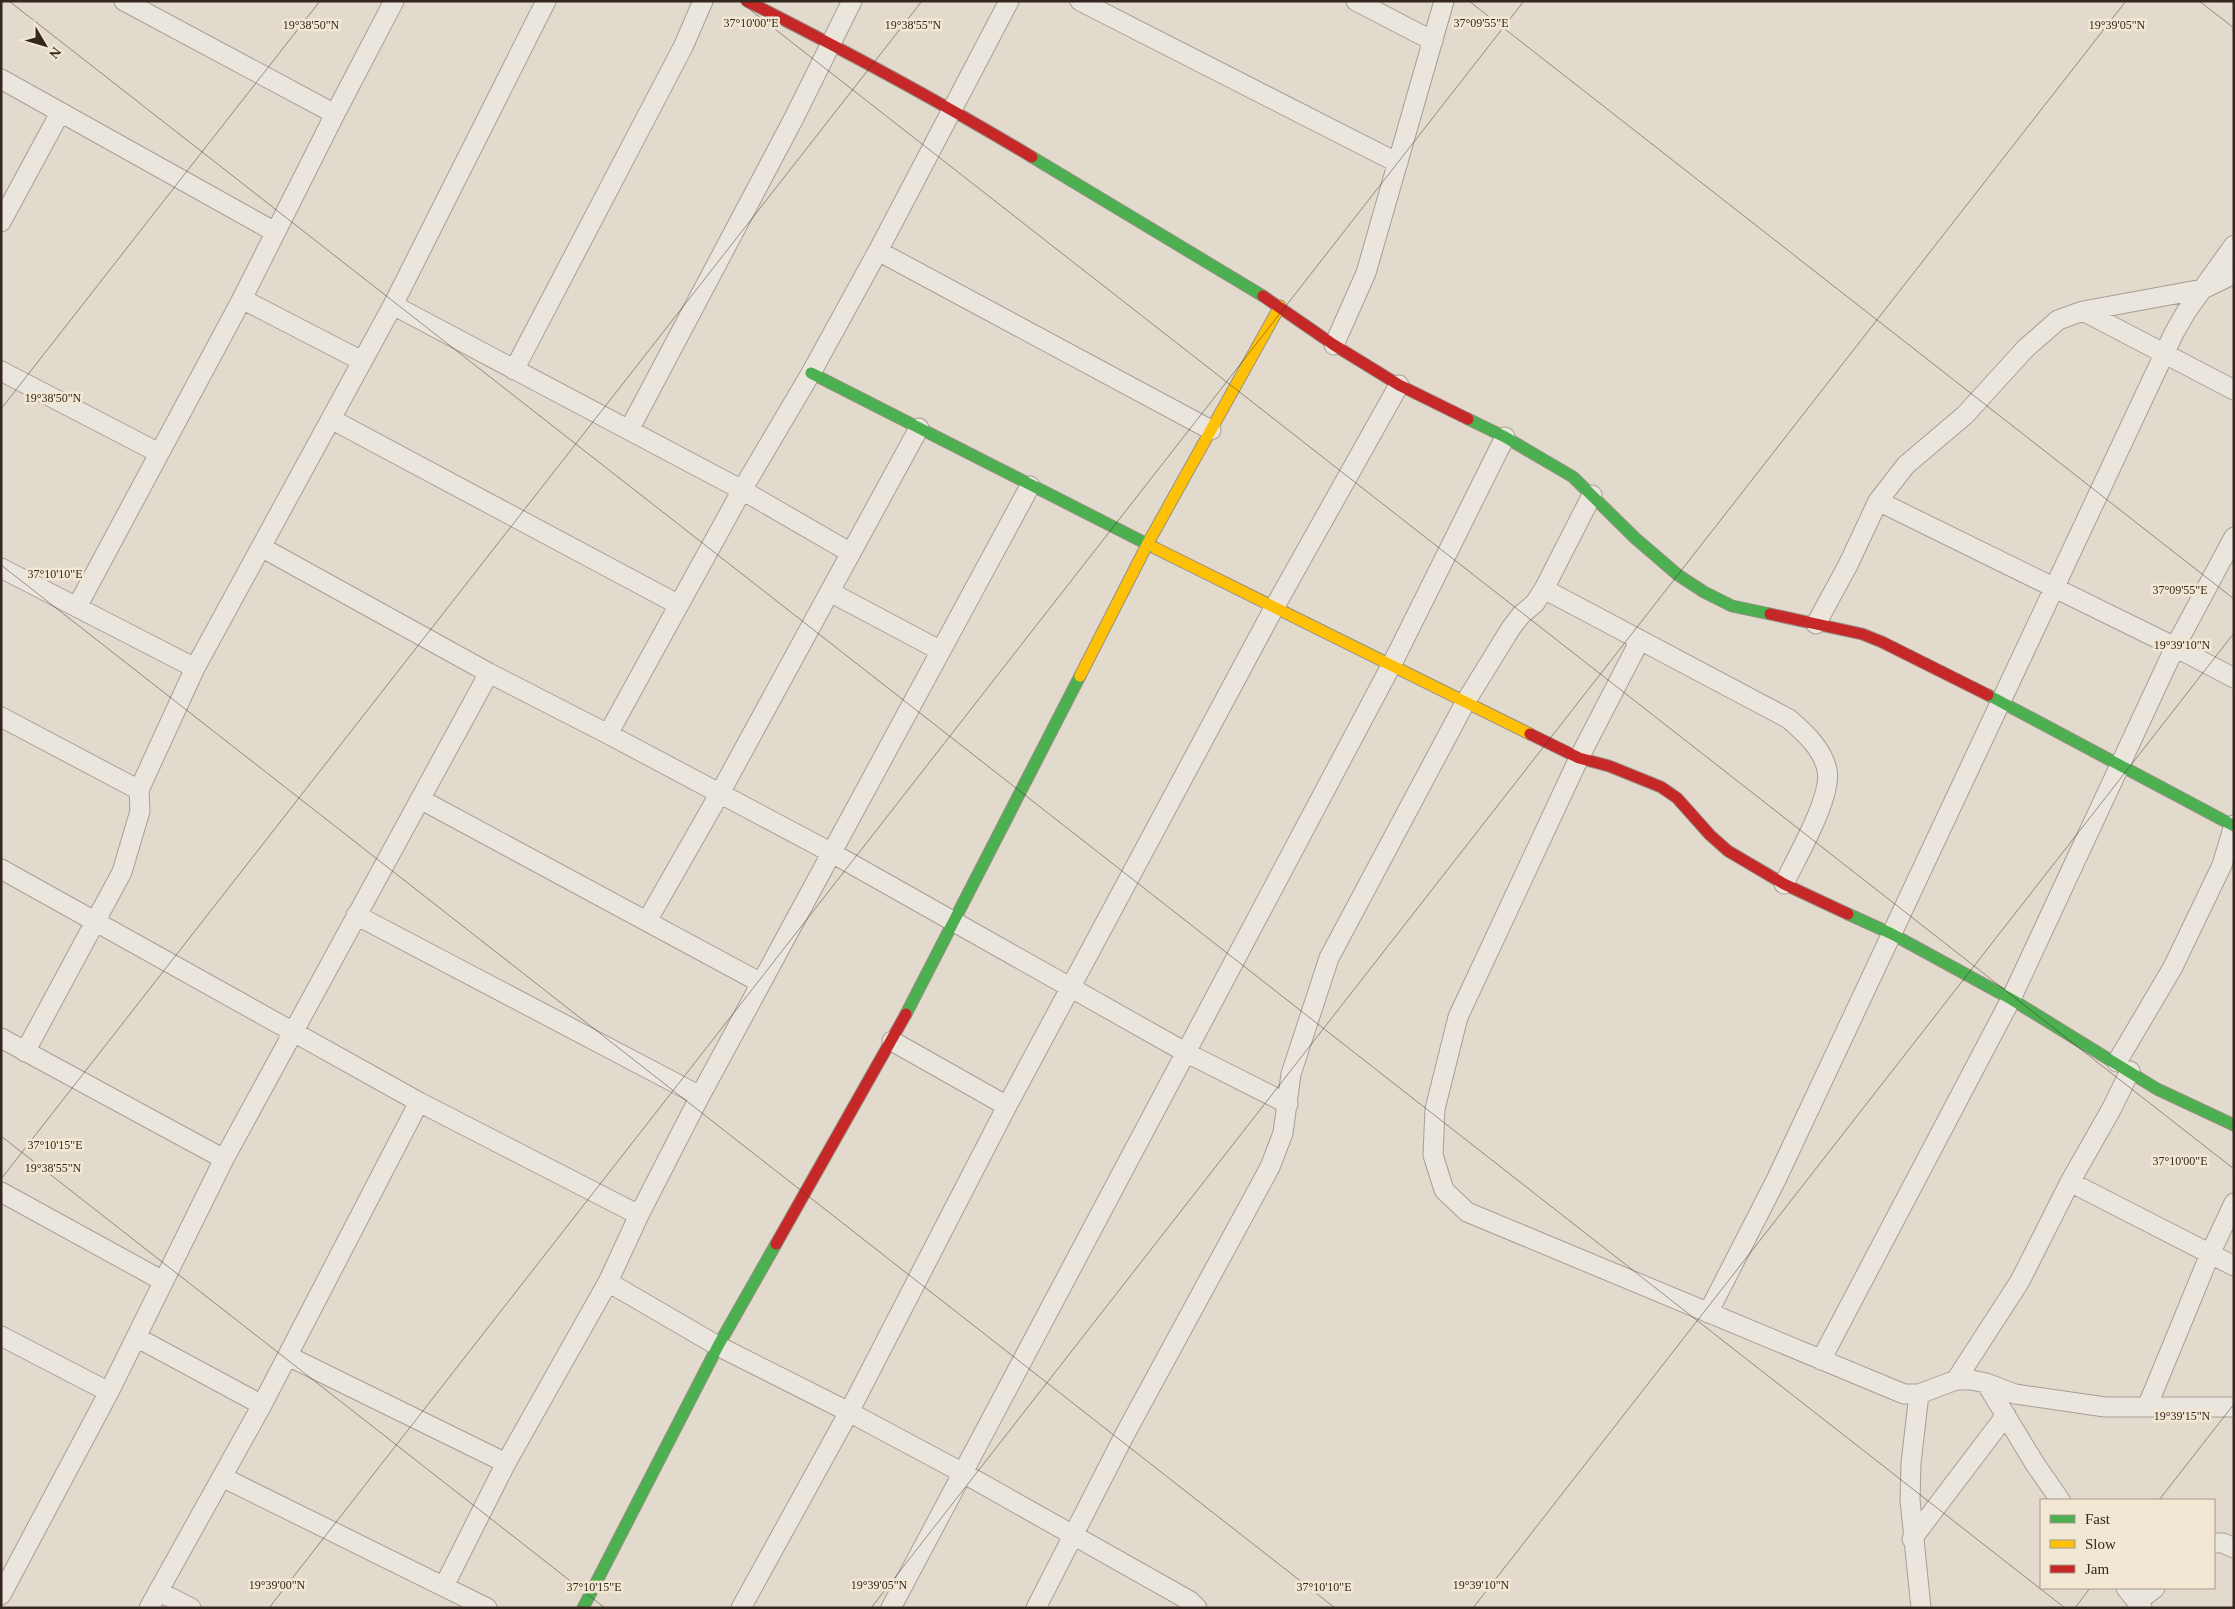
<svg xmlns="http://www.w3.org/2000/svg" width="2235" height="1609" font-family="'Times New Roman',serif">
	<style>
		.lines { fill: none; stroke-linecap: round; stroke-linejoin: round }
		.street-casing { stroke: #a79f96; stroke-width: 21 }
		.fast-casing { stroke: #978f85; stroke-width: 13 }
		.slow-casing { stroke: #978f85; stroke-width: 13 }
		.jam-casing { stroke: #978f85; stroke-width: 13 }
		.street { stroke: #eae5dd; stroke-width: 19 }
		.fast { stroke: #4caf50; stroke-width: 11 }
		.slow { stroke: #ffc107; stroke-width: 11 }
		.jam { stroke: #c62828; stroke-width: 11 }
		.ticks { fill: none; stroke: #35271f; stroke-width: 1; stroke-opacity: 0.45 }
		.ticks-label { font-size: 12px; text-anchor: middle; fill: #35271f; stroke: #f2e7d3; stroke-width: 5; stroke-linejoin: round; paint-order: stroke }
	</style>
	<rect width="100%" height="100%" fill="#e2dacc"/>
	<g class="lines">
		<g class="street-casing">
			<path id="street" d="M124 1 335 114
				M1080 1 1398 163
				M1356 1 1433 41
				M1 79 275 232
				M1 222 60 113
				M878 251 1211 430
				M242 299 362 361
				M393 305 742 490 851 553
				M2083 311 2234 390
				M1334 345 1366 273 1444 1
				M514 370 683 47 703 1
				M1 371 159 453
				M331 419 679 605
				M629 430 794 118 852 1
				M1878 501 2175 647 2234 678
				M261 547 489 673 608 734 832 853 1185 1052 1288 1104
				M1 568 195 668
				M1544 589 1789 719C1804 732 1823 749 1827 770 1833 796 1796 858 1784 884
				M830 592 941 651
				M77 607 242 299 335 114 394 1
				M1816 624 1848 565 1878 501 1906 465 1965 415 2026 348 2058 320 2083 311 2203 289 2234 274
				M1640 640 1579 758 1458 1017 1435 1109 1433 1155 1444 1190 1467 1212 1904 1394H1919L1956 1380H1972L1986 1383 2015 1394 2105 1407H2234
				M1 717 139 790
				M608 734 742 490 811 373 878 251 1009 1
				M420 799 761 983
				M1 869 419 1102 639 1215
				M356 915 700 1096
				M647 921 720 793 919 428
				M1 1038 224 1159
				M892 1041 1007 1106
				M25 1052 122 872 140 811 139 790 195 668 393 305 546 1
				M2117 1062 2173 967 2222 865 2234 825
				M2070 1182 2234 1266
				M1 1192 163 1281
				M608 1282 718 1346 849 1412 963 1473 1190 1601 1197 1608
				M1708 1313 1776 1180 2174 333 2186 312 2234 245
				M1 1336 109 1392
				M136 1337 262 1405
				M288 1356 506 1463
				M1821 1360 2011 999 2175 647 2234 537
				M1956 1380 2020 1281 2070 1182 2112 1108 2130 1071
				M1986 1383 2035 1464 2060 1500
				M1919 1394 1911 1463 1910 1500 1921 1608
				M2147 1407 2210 1254 2234 1203
				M222 1477 487 1608
				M1912 1539 2006 1415
				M2214 1543H2223L2234 1548
				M444 1586 506 1463 608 1282 639 1215 700 1096 1030 486
				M2126 1588 2142 1608
				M158 1591 191 1608
				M1 1595 109 1392 224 1159 489 673
				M2137 1602 2155 1588
				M149 1608 262 1405 419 1102
				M741 1608 849 1412 1007 1106 1274 608 1399 385
				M891 1608 1392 664 1505 437
				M1036 1608 1124 1436 1270 1167 1283 1133 1291 1074 1329 958 1466 701 1511 628 1521 615 1535 603 1544 589 1592 495"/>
		</g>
		<g class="fast-casing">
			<path id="fast" d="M1032 157 1263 296
				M811 373 1155 548
				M1468 419 1505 437 1573 477 1635 538 1678 575 1704 592 1732 606 1770 614
				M1988 695 2234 826
				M1848 914 1892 934 2011 999 2157 1089 2234 1125
				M906 1014 1080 676
				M583 1608 718 1346 776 1244"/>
		</g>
		<g class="slow-casing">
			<path id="slow" d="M1155 548 1530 734
				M1080 676 1148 543 1280 306"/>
		</g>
		<g class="jam-casing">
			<path id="jam" d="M747 1C844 50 939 101 1032 157
				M1263 296 1334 345 1399 385 1468 419
				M1770 614 1862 634 1882 642 1988 695
				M1530 734 1579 758 1609 766 1661 787 1677 798 1710 835 1728 851 1784 884 1848 914
				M776 1244 906 1014"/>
		</g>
		<use href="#street" class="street"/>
		<use href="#fast" class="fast"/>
		<use href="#slow" class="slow"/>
		<use href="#jam" class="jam"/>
	</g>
	<path class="ticks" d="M9 1 2065 1608M739 1 2234 1169M1469 1 2234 599M2199 1 2234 28M1 409 320 1M1 565 1335 1608M1 1136 605 1608M1 1179 922 1M2159 1500 2234 1404M269 1608 1524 1M871 1608 2126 1M1473 1608 2234 633M2075 1608 2090 1588"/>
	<g class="ticks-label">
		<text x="751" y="27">37°10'00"E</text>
		<text x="1481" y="27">37°09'55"E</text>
		<text x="913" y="29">19°38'55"N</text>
		<text x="2117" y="29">19°39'05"N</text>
		<text x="311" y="29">19°38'50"N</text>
		<text x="53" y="402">19°38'50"N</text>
		<text x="55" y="578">37°10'10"E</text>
		<text x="2180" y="594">37°09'55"E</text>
		<text x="2182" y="649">19°39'10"N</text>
		<text x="55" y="1149">37°10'15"E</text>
		<text x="2180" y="1165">37°10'00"E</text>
		<text x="53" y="1172">19°38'55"N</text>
		<text x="2182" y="1420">19°39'15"N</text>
		<text x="277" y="1589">19°39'00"N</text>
		<text x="879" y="1589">19°39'05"N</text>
		<text x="1481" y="1589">19°39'10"N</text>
		<text x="594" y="1591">37°10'15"E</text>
		<text x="1324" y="1591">37°10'10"E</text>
	</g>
	<rect width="2235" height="1609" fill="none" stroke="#35271f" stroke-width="5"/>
	<rect x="2040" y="1499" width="175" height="90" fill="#f2e7d3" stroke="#a69a8b"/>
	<rect x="2050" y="1515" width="25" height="8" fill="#4caf50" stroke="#a69a8b"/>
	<text x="2085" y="1524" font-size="15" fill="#35271f">Fast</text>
	<rect x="2050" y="1540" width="25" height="8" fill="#ffc107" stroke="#a69a8b"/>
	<text x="2085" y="1549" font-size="15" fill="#35271f">Slow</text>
	<rect x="2050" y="1565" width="25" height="8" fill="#c62828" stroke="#a69a8b"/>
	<text x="2085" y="1574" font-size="15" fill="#35271f">Jam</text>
	<g transform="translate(45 45) rotate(128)" stroke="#f2e7d3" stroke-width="4" paint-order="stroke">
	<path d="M0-4L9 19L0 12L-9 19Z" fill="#35271f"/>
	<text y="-8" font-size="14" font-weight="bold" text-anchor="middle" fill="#35271f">N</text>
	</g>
</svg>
